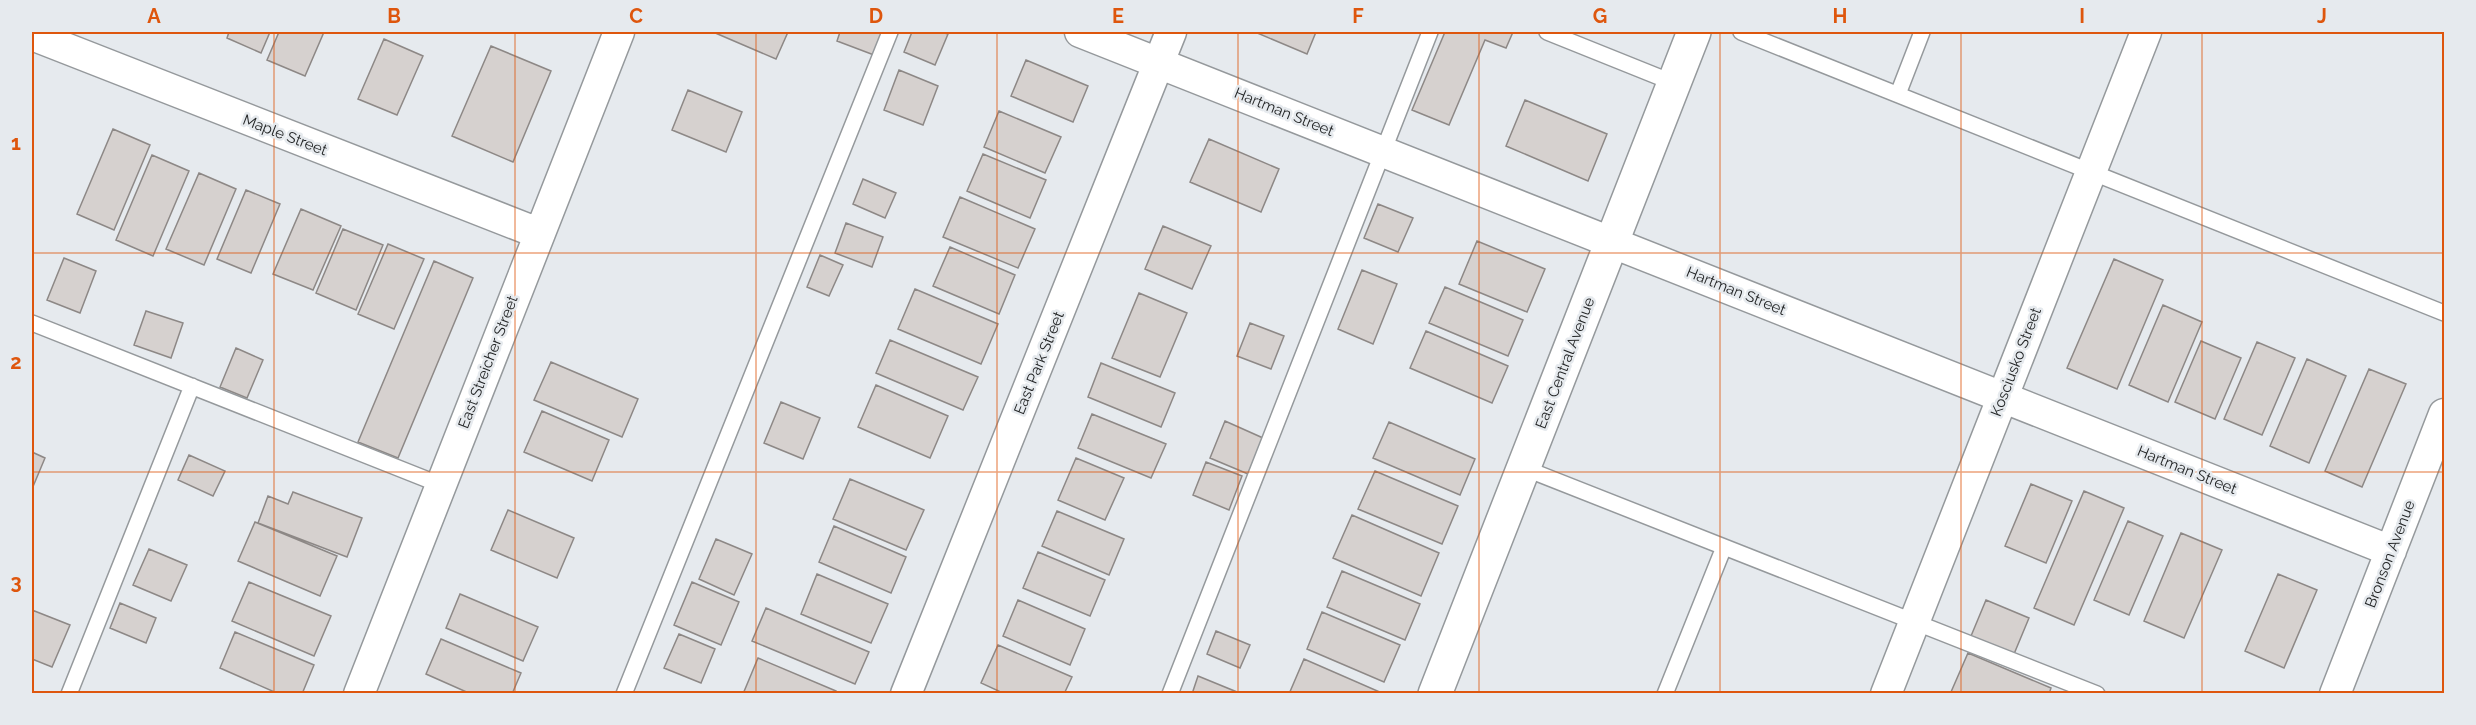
<svg xmlns="http://www.w3.org/2000/svg" width="2476" height="725" font-family="Raleway,sans-serif">
	<style>
		.building { fill: #d6d1cf; stroke: #8d8886; stroke-width: 1.5 }
		.lines { fill: none; stroke-linecap: round; stroke-linejoin: round }
		.lane-casing { stroke: #95999c; stroke-width: 18 }
		.street-casing { stroke: #95999c; stroke-width: 33 }
		.secondary-casing { stroke: #95999c; stroke-width: 36 }
		.lane { stroke: #fff; stroke-width: 15 }
		.street { stroke: #fff; stroke-width: 30 }
		.secondary { stroke: #fff; stroke-width: 33 }
		.grid { fill: none; stroke: #de560d; stroke-width: 1.5; stroke-opacity: 0.55 }
		.labels { text-anchor: middle; stroke-width: 5; stroke-linejoin: round; paint-order: stroke }
		.street-label { font-size: 15px; fill: #222425; stroke: #e6eaee }
		.neatline { fill: none; stroke: #de560d; stroke-width: 2 }
		.grid-label { font-size: 20px; text-anchor: middle; font-weight: bold; fill: #de560d }
	</style>
	<rect width="100%" height="100%" fill="#e6eaee"/>
	<path class="building" d="M229 32H270L261 53 227 38Z
		M279 32H324L305 76 267 60Z
		M713 32H788L776 59Z
		M840 32H883L874 55 837 41Z
		M912 32H941L948 34 935 65 904 52Z
		M1255 32H1316L1307 54Z
		M1445 32H1513L1506 48 1485 40 1449 125 1412 110Z
		M384 39 423 56 397 115 358 99Z
		M491 46 551 71 513 162 452 136Z
		M1026 60 1088 86 1073 122 1011 96Z
		M899 70 938 86 923 125 884 110Z
		M688 90 742 112 726 152 672 130Z
		M1525 100 1607 134 1588 181 1506 146Z
		M999 111 1061 137 1045 173 984 147Z
		M113 129 150 145 114 230 77 214Z
		M1209 139 1279 169 1261 212 1190 182Z
		M983 154 1046 180 1030 218 967 191Z
		M152 155 189 171 153 256 116 240Z
		M199 173 236 189 204 265 166 249Z
		M863 179 896 193 885 218 853 204Z
		M246 190 280 204 251 273 217 259Z
		M960 197 1035 229 1018 268 943 237Z
		M1378 204 1413 218 1398 252 1364 238Z
		M301 209 341 226 313 290 273 274Z
		M846 223 883 237 872 267 835 253Z
		M1163 226 1211 246 1192 289 1145 269Z
		M343 229 383 245 356 310 316 293Z
		M1477 241 1545 269 1527 312 1459 284Z
		M388 244 424 259 394 329 358 314Z
		M950 247 1015 275 999 314 933 286Z
		M820 255 843 265 829 296 807 287Z
		M64 258 96 271 80 313 47 300Z
		M2114 259 2163 280 2117 389 2067 368Z
		M434 261 473 278 398 458 358 442Z
		M1362 270 1397 284 1373 344 1338 329Z
		M1445 287 1523 320 1508 356 1429 323Z
		M915 289 998 324 981 364 898 329Z
		M1139 293 1187 313 1160 377 1112 358Z
		M2163 305 2202 322 2168 402 2129 385Z
		M146 311 183 323 171 358 134 345Z
		M1250 323 1284 336 1271 369 1237 356Z
		M1426 331 1508 366 1492 403 1410 368Z
		M890 340 978 377 963 410 876 373Z
		M2201 341 2241 358 2215 419 2175 402Z
		M2257 342 2295 358 2262 435 2224 419Z
		M236 348 263 360 247 398 220 387Z
		M2307 359 2346 376 2309 463 2270 446Z
		M551 362 638 399 622 437 534 400Z
		M1101 363 1175 393 1161 427 1088 397Z
		M2369 369 2406 384 2362 487 2325 471Z
		M876 385 948 416 930 458 858 427Z
		M781 402 820 418 803 459 764 443Z
		M542 411 609 440 592 481 524 452Z
		M1092 414 1166 444 1151 478 1078 448Z
		M1225 421 1263 438 1248 474 1210 458Z
		M1389 422 1475 459 1460 495 1373 458Z
		M32 452 45 458 32 489Z
		M189 455 225 471 213 496 178 480Z
		M1076 458 1124 478 1105 520 1058 500Z
		M1206 462 1242 476 1229 510 1193 495Z
		M1375 471 1458 506 1442 544 1358 509Z
		M850 479 924 510 906 550 833 519Z
		M2031 484 2072 501 2046 563 2005 546Z
		M2084 491 2124 508 2074 625 2034 608Z
		M293 492 362 518 347 557 258 523 268 496 288 504Z
		M508 510 574 538 557 578 491 550Z
		M1057 511 1124 539 1109 575 1042 546Z
		M1352 515 1439 553 1421 596 1333 558Z
		M2128 521 2163 536 2129 615 2094 600Z
		M255 522 337 556 320 596 238 561Z
		M834 526 906 557 891 593 819 562Z
		M2181 533 2222 550 2184 638 2144 621Z
		M716 539 752 554 734 595 699 579Z
		M149 549 187 565 171 601 133 585Z
		M1038 552 1105 580 1090 616 1023 588Z
		M1342 571 1420 604 1405 640 1327 607Z
		M817 574 888 604 871 643 801 614Z
		M2278 574 2317 590 2284 668 2245 651Z
		M249 582 331 616 314 656 232 621Z
		M692 582 739 602 721 645 674 625Z
		M460 594 538 627 523 661 446 628Z
		M1018 600 1085 629 1070 665 1003 636Z
		M1986 600 2029 618 2014 654 1971 636Z
		M120 603 156 618 146 643 110 628Z
		M766 608 869 652 855 684 752 641Z
		M32 610 70 625 52 667 32 659Z
		M1322 612 1400 645 1384 682 1307 649Z
		M1216 631 1250 645 1240 668 1207 654Z
		M235 632 314 665 302 694H279L220 668Z
		M679 634 715 649 701 683 664 668Z
		M441 639 521 673 512 694H471L426 674Z
		M998 645 1072 677 1064 694H1005L981 683Z
		M1968 653 2051 688 2049 694 1951 692Z
		M758 658 836 691 835 694H743Z
		M1304 659 1382 693V694H1289Z
		M1198 676 1237 692 1236 694H1192Z"/>
	<g class="lines">
		<g class="lane-casing">
			<path id="lane" d="M1547 32 1674 83
				M1741 32 2444 313
				M1898 94 1922 32
				M32 323 441 485
				M1524 468 2097 694
				M69 694 192 386
				M624 694 890 32
				M1170 694 1430 32
				M1665 694 1724 547"/>
		</g>
		<g class="street-casing">
			<path id="street" d="M1080 32 2391 551
				M32 35 538 233
				M359 694 619 32
				M906 694 1171 32
				M1886 694 2146 32
				M2335 694 2444 414"/>
		</g>
		<g class="secondary-casing">
			<path id="secondary" d="M1435 694 1694 32"/>
		</g>
		<use href="#lane" class="lane"/>
		<use href="#street" class="street"/>
		<use href="#secondary" class="secondary"/>
	</g>
	<path class="grid" d="M274 32V694M515 32V694M756 32V694M997 32V694M1238 32V694M1479 32V694M1720 32V694M1961 32V694M2202 32V694M32 253H2444M32 472H2444"/>
	<g class="labels">
		<g class="street-label">
			<text transform="translate(1284 112) rotate(22)" y="5">Hartman Street</text>
			<text transform="translate(285 135) rotate(21)" y="5">Maple Street</text>
			<text transform="translate(1736 291) rotate(22)" y="5">Hartman Street</text>
			<text transform="translate(488 362) rotate(-69)" y="5">East Streicher Street</text>
			<text transform="translate(2016 362) rotate(-69)" y="5">Kosciusko Street</text>
			<text transform="translate(1039 363) rotate(-68)" y="5">East Park Street</text>
			<text transform="translate(1565 363) rotate(-69)" y="5">East Central Avenue</text>
			<text transform="translate(2187 470) rotate(22)" y="5">Hartman Street</text>
			<text transform="translate(2390 554) rotate(-69)" y="5">Bronson Avenue</text>
		</g>
	</g>
	<rect width="2476" height="725" fill="none" stroke="#e6eaee" stroke-width="66"/>
	<rect x="33" y="33" width="2410" height="659" class="neatline"/>
	<g class="grid-label">
		<text x="154" y="23">A</text>
		<text x="394" y="23">B</text>
		<text x="636" y="23">C</text>
		<text x="876" y="23">D</text>
		<text x="1118" y="23">E</text>
		<text x="1358" y="23">F</text>
		<text x="1600" y="23">G</text>
		<text x="1840" y="23">H</text>
		<text x="2082" y="23">I</text>
		<text x="2322" y="23">J</text>
		<text x="16" y="150">1</text>
		<text x="16" y="369">2</text>
		<text x="16" y="589">3</text>
	</g>
</svg>
